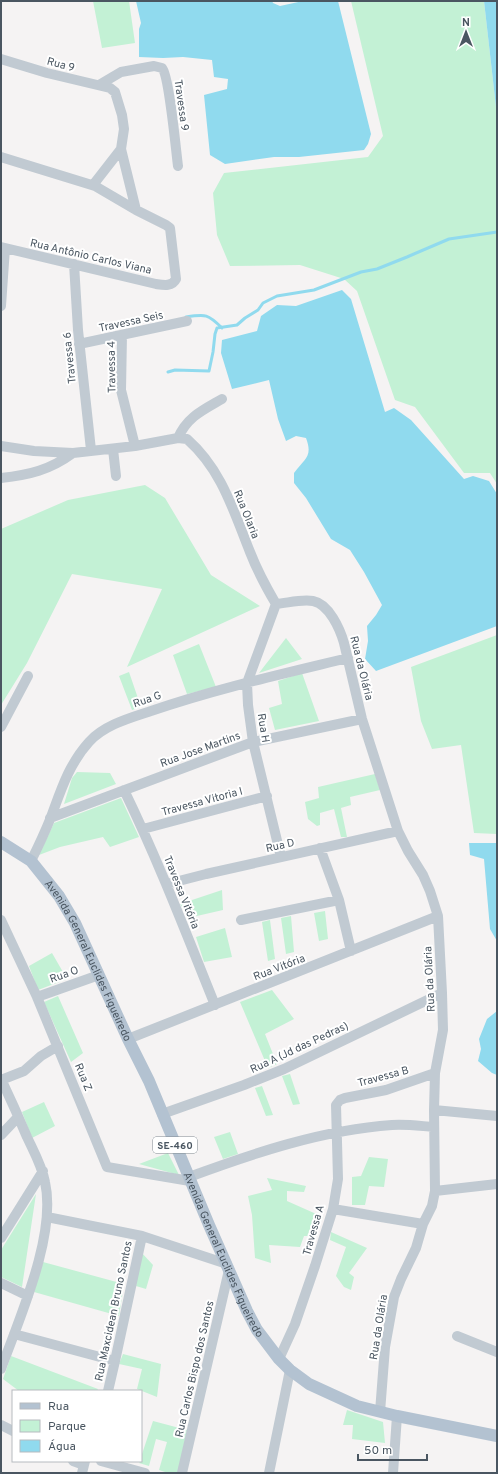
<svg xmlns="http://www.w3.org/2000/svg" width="498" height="1474" font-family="Overpass,sans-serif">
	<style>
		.green { fill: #c3f1d5 }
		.water { fill: #90daee }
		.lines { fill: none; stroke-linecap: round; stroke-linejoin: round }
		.stream { stroke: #90daee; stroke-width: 3 }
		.minor { stroke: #c1cad2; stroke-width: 10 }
		.major { stroke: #b3c2d1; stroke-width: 12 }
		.labels { text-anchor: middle; stroke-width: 4; stroke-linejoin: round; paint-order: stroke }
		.shield { fill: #fff; stroke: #808990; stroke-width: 1 }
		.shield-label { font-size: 10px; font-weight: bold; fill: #4a5661 }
		.street-label { font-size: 11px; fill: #4a5661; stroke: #fff }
	</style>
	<rect width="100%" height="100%" fill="#f5f3f3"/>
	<path class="green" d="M93 1H129L135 43 102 48Z
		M351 1H484L497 116V484L490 473H464L415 407 395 400 357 291 344 279 300 265 230 266 217 235 213 193 224 173 368 157 383 136Z
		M145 485 165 498 211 575 260 606 127 667 162 589 72 574 27 663 1 705V529L68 500Z
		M497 635V834L474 833 461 745 432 749 421 721 411 667Z
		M286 638 302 659 259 673Z
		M199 644 216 687 187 694 173 655Z
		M129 672 141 707 132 710 119 676Z
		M302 673 319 721 275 730 269 708 282 704 278 681Z
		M77 772 110 773 116 784 64 804 72 778Z
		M375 774 380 790 350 797 351 805 341 808 347 837H341L334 809 320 813V825L317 826 308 819 305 802 319 798 318 787Z
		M121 798 139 837 110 847 103 837 60 847 39 855 54 823Z
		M222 890 223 910 188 918 180 904Z
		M325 911 328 939 319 941 314 913Z
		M291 916 294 952 286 954 281 918Z
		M270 920 275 959 268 961 262 922Z
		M225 928 232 957 204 962 196 937Z
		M52 953 67 979 38 990 29 966Z
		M272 990 294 1019 265 1034 277 1064 268 1068 240 1002Z
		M58 996 83 1053 71 1062 44 1002Z
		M290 1074 300 1104 293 1105 282 1076Z
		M262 1086 273 1115 266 1116 255 1088Z
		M44 1102 55 1126 32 1138 22 1112Z
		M230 1132 238 1154 223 1159 214 1137Z
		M168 1153 179 1175 139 1164Z
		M369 1157 388 1159 384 1187 369 1186 365 1205H352V1177L361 1176Z
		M267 1178 306 1186 304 1192 287 1191V1201L323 1217 314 1236H304L300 1247 269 1245 271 1263 255 1258 252 1215 248 1196 272 1190Z
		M36 1194 22 1287 1 1277V1250Z
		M331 1232 367 1248 349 1273 354 1277 351 1290 344 1287 336 1276 346 1247 330 1240Z
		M141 1252 153 1265 146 1289 136 1286Z
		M43 1262 124 1284 119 1316 34 1292Z
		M123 1354 161 1364 157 1397 137 1389 142 1369 119 1364Z
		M11 1356 98 1389 97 1391H19L3 1379Z
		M347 1410 383 1422 385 1443 352 1439 353 1425H343Z
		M153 1421 187 1430 178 1473H168L159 1470 167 1442 156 1439 149 1466 139 1463 141 1461V1457Z"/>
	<path class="water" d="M136 1H272L273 3 280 6 303 1H338L371 134 368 144 364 150 299 157H274L225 164 210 155 204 95 227 89 228 79 214 77 212 60 183 57 163 58 139 57V29L141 23Z
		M484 1H497V116Z
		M342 290 351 299 385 412 394 408 411 420 464 479 473 476 489 481 497 494V626L376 671 365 659 368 641 367 626 376 615 382 605 364 572 350 550 331 539 306 498 294 483V473C305 458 313 457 306 438L296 436 286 441 278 419 269 380 232 389 221 353 222 340 257 331 261 316 277 305 296 306Z
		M469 843H497V941L490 929 484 859 470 855Z
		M497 1011V1075L492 1073 478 1061 481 1049 479 1039 487 1019Z"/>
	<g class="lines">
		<path class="stream" d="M186 317C206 314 208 314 222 328
			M168 372 175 370 209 371 213 352 215 334 217 328 237 325 245 318 258 310 263 303 277 296 314 290 361 272 377 269 407 257 449 239 497 232"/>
		<path class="minor" d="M1 59 47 73 110 88 115 92 122 115 124 129 121 149 136 210 166 225 170 228 176 279C172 287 163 285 156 284L1 247
			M99 85 121 72 154 66 162 68C169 75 176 151 178 166
			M1 157 95 186 136 210
			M93 185 121 149
			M74 264 78 330 91 450
			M1 306 5 248
			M122 335 121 390 135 446
			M79 344 187 321
			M178 438C187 417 203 410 222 399
			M1 446 34 451 73 453 135 446 178 438 187 439C222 470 233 510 250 552 257 570 266 587 276 604
			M113 449 116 476
			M1 478C29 475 50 470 73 453
			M276 604C288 603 301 599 313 601 329 604 340 629 344 643L362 719 398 831 408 851 423 875 430 891 438 916 442 993 443 1030 435 1073 434 1110 435 1191 432 1206 423 1224 416 1248 401 1279 394 1297 385 1347 380 1412
			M276 604 247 683 248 705 253 742 281 857
			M1 727 28 676
			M124 790C158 860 186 933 215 1005
			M50 818 253 742 362 719
			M143 829 267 796
			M320 848 339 900 351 951
			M31 861C38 847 45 832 51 817 61 790 69 764 89 742 104 725 130 718 151 711 215 689 282 674 348 658
			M167 884 206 874 398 831
			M1 920 37 997 107 1167 190 1181
			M241 920 339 900
			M37 997 99 975
			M128 1039 438 916
			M1 1079C10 1098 19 1118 27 1137 34 1152 42 1166 45 1182 57 1235 19 1319 1 1369
			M1 1080 24 1071 41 1056 58 1046
			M434 1110 497 1116
			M162 1114 244 1085 284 1069 442 993
			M1 1135 18 1117
			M189 1177C254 1153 322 1130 392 1125 406 1124 420 1126 434 1127
			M435 1191 497 1184
			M333 1209 423 1224
			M47 1217 142 1236 227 1264
			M1 1238 43 1171
			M1 1283 28 1296
			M14 1334 115 1361
			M457 1336 497 1352
			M279 1359 295 1324 315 1266 333 1209 338 1179 336 1105 340 1100 345 1098 386 1090 435 1073
			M108 1391 115 1361 142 1236
			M1 1425 13 1431
			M73 1461 84 1465
			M101 1461 145 1473
			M82 1473 85 1461
			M182 1473 229 1270
			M269 1473 290 1370
			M393 1473 397 1416"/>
		<path class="major" id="s1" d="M1 842 31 861 59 896 75 923 128 1039 149 1081 209 1225 247 1311 257 1330 279 1359 290 1370 309 1384 357 1406 397 1416 497 1436"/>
	</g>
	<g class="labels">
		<rect class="shield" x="153" y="1137" width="44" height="16" rx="3"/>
		<g class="shield-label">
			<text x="175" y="1149">SE-460</text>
		</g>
		<g class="street-label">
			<text transform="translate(61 64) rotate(15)" y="4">Rua 9</text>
			<text transform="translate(182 105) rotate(82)" y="4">Travessa 9</text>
			<text transform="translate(91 256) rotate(13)" y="4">Rua Antônio Carlos Viana</text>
			<text transform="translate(131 321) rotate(-12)" y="4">Travessa Seis</text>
			<text transform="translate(69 358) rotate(-96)" y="4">Travessa 6</text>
			<text transform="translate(111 367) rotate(-91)" y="4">Travessa 4</text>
			<text transform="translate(247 514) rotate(68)" y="4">Rua Olaria</text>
			<text transform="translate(362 668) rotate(76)" y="4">Rua da Olária</text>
			<text transform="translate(147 699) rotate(-19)" y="4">Rua G</text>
			<text transform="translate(264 728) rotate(81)" y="4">Rua H</text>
			<text transform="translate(200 749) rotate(-20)" y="4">Rua Jose Martins</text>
			<text transform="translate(202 801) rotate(-15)" y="4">Travessa Vitoria I</text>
			<text transform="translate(280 845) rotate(-13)" y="4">Rua D</text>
			<text transform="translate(182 892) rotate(68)" y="4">Travessa Vitória</text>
			<text dy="4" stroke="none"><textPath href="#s1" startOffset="151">Avenida General Euclides Figueiredo</textPath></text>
			<text transform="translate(279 967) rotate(-21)" y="4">Rua Vitória</text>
			<text transform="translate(64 974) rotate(-20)" y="4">Rua O</text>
			<text transform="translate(429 979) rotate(-93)" y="4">Rua da Olária</text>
			<text transform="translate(299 1047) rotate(-25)" y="4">Rua A (Jd das Pedras)</text>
			<text transform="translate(383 1076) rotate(-15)" y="4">Travessa B</text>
			<text transform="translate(84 1077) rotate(68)" y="4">Rua Z</text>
			<text transform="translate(313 1230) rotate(-74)" y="4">Travessa A</text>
			<text dy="4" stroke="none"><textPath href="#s1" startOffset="475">Avenida General Euclides Figueiredo</textPath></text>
			<text transform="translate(113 1311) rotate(-78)" y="4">Rua Maxcidean Bruno Santos</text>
			<text transform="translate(378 1327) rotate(-81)" y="4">Rua da Olária</text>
			<text transform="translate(194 1369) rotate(-77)" y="4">Rua Carlos Bispo dos Santos</text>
		</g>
	</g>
	<rect width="498" height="1474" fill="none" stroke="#4a5661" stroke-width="4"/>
	<rect x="12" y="1390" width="130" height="72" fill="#ffffff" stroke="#b7bbc0"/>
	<rect x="20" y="1403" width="20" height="6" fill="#b3c2d1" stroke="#b7bbc0"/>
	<text x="48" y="1410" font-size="12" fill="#4a5661">Rua</text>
	<rect x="20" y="1420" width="20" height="12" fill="#c3f1d5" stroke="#b7bbc0"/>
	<text x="48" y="1430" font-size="12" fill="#4a5661">Parque</text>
	<rect x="20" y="1440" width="20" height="12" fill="#90daee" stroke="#b7bbc0"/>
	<text x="48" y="1450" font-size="12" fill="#4a5661">Água</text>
	<g transform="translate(466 32)" stroke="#ffffff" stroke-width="3" paint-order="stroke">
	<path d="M0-3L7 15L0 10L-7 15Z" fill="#4a5661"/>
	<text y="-6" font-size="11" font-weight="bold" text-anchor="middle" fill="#4a5661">N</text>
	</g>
	<path d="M358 1454v6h69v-6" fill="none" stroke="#4a5661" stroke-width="2"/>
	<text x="364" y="1454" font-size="12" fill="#4a5661" stroke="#ffffff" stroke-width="3" paint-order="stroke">50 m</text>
</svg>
